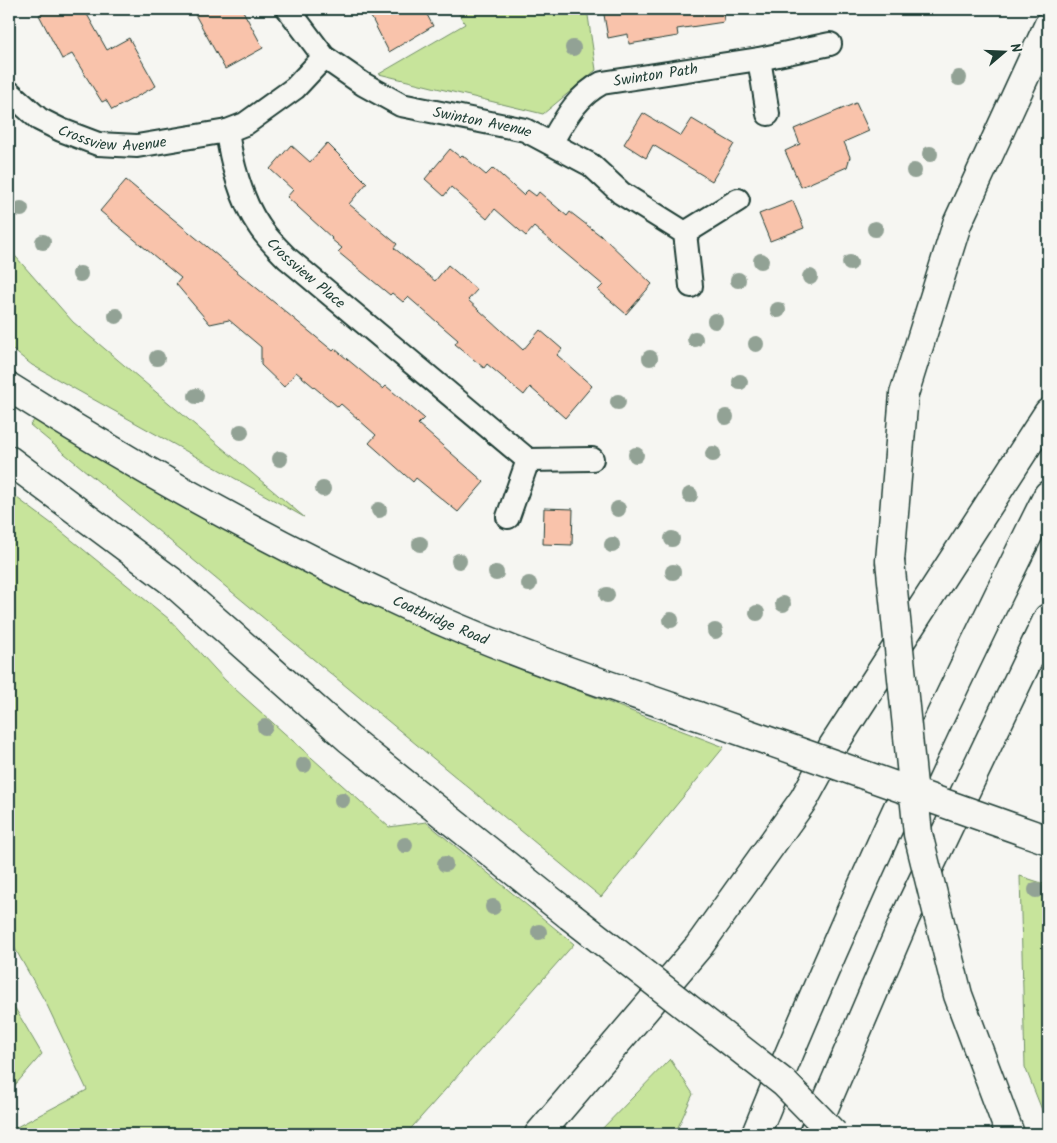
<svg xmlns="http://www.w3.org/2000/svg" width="1057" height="1143" font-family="Kalam,sans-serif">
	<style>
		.green { fill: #c7e49b; stroke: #739068 }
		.building { fill: #f9c3ab; stroke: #1f3d34 }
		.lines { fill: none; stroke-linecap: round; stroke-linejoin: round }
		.street-casing { stroke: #1f3d34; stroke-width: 26 }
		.highway-casing { stroke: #1f3d34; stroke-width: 31 }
		.street { stroke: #f6f6f2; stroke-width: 22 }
		.highway { stroke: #f6f6f2; stroke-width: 28 }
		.highway-bridge-casing { stroke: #1f3d34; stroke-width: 31; stroke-linecap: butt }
		.highway-bridge { stroke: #f6f6f2; stroke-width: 28 }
		.tree { fill: #92a295 }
		.labels { text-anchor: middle; stroke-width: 4; stroke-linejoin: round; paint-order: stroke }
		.street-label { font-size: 15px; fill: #1f3d34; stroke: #f6f6f2 }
	</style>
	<rect width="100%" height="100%" fill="#f6f6f2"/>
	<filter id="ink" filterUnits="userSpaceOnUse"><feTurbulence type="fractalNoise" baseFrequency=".02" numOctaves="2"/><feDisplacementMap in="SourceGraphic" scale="10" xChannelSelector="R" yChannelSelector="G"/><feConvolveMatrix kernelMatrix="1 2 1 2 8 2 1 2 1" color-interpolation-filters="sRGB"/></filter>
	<g filter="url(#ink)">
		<path class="green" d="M456 9H587L596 70 543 114 379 74 465 24Z
			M9 249 73 322 304 517 32 365 9 347Z
			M39 415 177 502 473 650 724 747 601 897 30 425Z
			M9 492 52 524 169 619 225 680 389 827 426 822 574 944 406 1134H9V1131L87 1090 47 1005 9 938Z
			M1020 876 1048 885V1125L1025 1067Z
			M9 998 42 1054 9 1092Z
			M670 1059 693 1094 675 1134H597Z"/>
		<path class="building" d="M51 9H84L107 50 129 38 156 86 112 110 106 100 102 102 72 54 62 59 39 15Z
			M192 9H242L263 48 225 69Z
			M367 9H424L433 26 389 52Z
			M603 9H723L724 22 677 29 678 36 629 44 628 34 608 38Z
			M856 103 869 131 844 142 850 157 847 167 801 187 785 151 800 144 794 129Z
			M643 113 681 136 692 119 734 144 712 181 653 145 646 158 624 144Z
			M327 143 367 183 349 204 397 244 394 248 435 281 448 265 477 290 468 300 523 350 540 330 562 349 557 355 592 386 565 418 530 387 524 395 487 364 484 368 455 344 458 340 408 297 403 302 392 293 390 295 338 252 342 248 331 239 332 238 287 197 293 190 270 169 291 145 310 162Z
			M450 149 460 157 462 155 486 175 493 168 523 195 528 190 536 196 539 192 567 216 570 212 605 239 652 284 626 314 598 290 603 285 534 227 526 236 495 209 487 219 451 187 444 196 425 179Z
			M126 180 333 351 335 349 383 389 386 386 424 418 418 424 484 482 458 512 416 478 413 482 369 443 376 435 341 404 338 407 296 372 284 387 261 365V347L229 320 210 324 176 284 181 278 100 211Z
			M793 201 804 228 770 241 759 214Z
			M544 508 573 509 572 545 543 544Z"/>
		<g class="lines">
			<g class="street-casing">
				<g id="street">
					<path id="s1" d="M288 9 324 57 363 84 401 105 525 130 591 165 621 193 685 233 691 286"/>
					<path d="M759 59 768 114"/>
					<path id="s2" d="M9 92 39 119 61 130 98 144 137 146 227 131 245 124 295 88 324 57"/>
					<path id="s3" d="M227 131C231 161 241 200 259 226 266 237 277 248 287 258L528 460 592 459"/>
					<path id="s4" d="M551 143C565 119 577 96 602 83L759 59 830 44"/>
					<path d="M685 233 738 200"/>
					<path d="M508 517 528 460"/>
				</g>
			</g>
			<g class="highway-casing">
				<g id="highway">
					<path id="s5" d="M9 387C138 469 271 543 410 607 503 650 601 683 698 716"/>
					<path d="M9 460 171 581 349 739 570 916"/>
					<path d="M890 561 904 394 957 224 1048 26"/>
					<path d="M539 1134 699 946 804 799 833 746 1048 413"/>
					<path d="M756 1134C844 917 943 705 1048 495"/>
					<path d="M813 1134 906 916 1048 618"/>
				</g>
			</g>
			<use href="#street" class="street"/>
			<use href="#highway" class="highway"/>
			<g class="highway-bridge-casing">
				<path id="highway-bridge" d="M890 561 918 834 958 995 1010 1134
					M698 716 1048 840
					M570 916 784 1083 834 1134"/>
			</g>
			<use href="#highway-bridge" class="highway-bridge"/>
		</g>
		<g class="tree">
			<circle cx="573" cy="48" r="8"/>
			<circle cx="959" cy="78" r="8"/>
			<circle cx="930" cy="154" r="8"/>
			<circle cx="914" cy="171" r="8"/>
			<circle cx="21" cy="209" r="8"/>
			<circle cx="875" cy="229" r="8"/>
			<circle cx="43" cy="242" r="8"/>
			<circle cx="761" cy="261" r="8"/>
			<circle cx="850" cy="263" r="8"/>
			<circle cx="80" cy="274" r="8"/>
			<circle cx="810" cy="277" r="8"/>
			<circle cx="738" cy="280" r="8"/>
			<circle cx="778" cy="310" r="8"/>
			<circle cx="116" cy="316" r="8"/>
			<circle cx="715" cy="321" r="8"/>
			<circle cx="695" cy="339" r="8"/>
			<circle cx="756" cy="344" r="8"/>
			<circle cx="157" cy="358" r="8"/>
			<circle cx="650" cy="358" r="8"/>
			<circle cx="740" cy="382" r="8"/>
			<circle cx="196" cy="396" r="8"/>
			<circle cx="618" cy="402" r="8"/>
			<circle cx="726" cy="417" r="8"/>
			<circle cx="241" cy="432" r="8"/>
			<circle cx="713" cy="454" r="8"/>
			<circle cx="636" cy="455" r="8"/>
			<circle cx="280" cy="459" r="8"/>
			<circle cx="323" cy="489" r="8"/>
			<circle cx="690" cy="495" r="8"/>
			<circle cx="618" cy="509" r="8"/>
			<circle cx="379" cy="510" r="8"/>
			<circle cx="672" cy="539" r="8"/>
			<circle cx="420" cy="544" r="8"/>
			<circle cx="612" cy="545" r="8"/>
			<circle cx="459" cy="561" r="8"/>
			<circle cx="673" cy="572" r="8"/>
			<circle cx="496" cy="573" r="8"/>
			<circle cx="529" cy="584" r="8"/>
			<circle cx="607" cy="595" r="8"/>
			<circle cx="783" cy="604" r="8"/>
			<circle cx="757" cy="613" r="8"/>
			<circle cx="671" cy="620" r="8"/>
			<circle cx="715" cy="631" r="8"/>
			<circle cx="265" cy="727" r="8"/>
			<circle cx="304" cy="765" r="8"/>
			<circle cx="342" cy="800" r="8"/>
			<circle cx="405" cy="845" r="8"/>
			<circle cx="445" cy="864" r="8"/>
			<circle cx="1036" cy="890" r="8"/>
			<circle cx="493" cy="907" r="8"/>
			<circle cx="539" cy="932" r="8"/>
		</g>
	</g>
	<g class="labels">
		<g class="street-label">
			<text dy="5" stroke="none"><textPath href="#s4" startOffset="134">Swinton Path</textPath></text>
			<text dy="5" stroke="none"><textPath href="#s1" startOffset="234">Swinton Avenue</textPath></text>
			<text dy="5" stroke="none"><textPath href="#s2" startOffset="118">Crossview Avenue</textPath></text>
			<text dy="5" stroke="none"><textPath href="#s3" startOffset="168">Crossview Place</textPath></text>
			<text dy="5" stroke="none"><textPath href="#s5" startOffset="491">Coatbridge Road</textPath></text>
		</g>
	</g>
	<rect width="1057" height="1143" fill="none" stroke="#f6f6f2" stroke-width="30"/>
	<rect x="15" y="15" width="1027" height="1113" fill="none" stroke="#1f3d34" stroke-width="2" filter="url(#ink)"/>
	<g transform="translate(1004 52) rotate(71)" stroke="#f6f6f2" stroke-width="4" paint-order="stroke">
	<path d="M0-4L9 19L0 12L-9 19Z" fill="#1f3d34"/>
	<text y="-8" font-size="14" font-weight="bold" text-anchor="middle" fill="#1f3d34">N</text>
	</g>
</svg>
